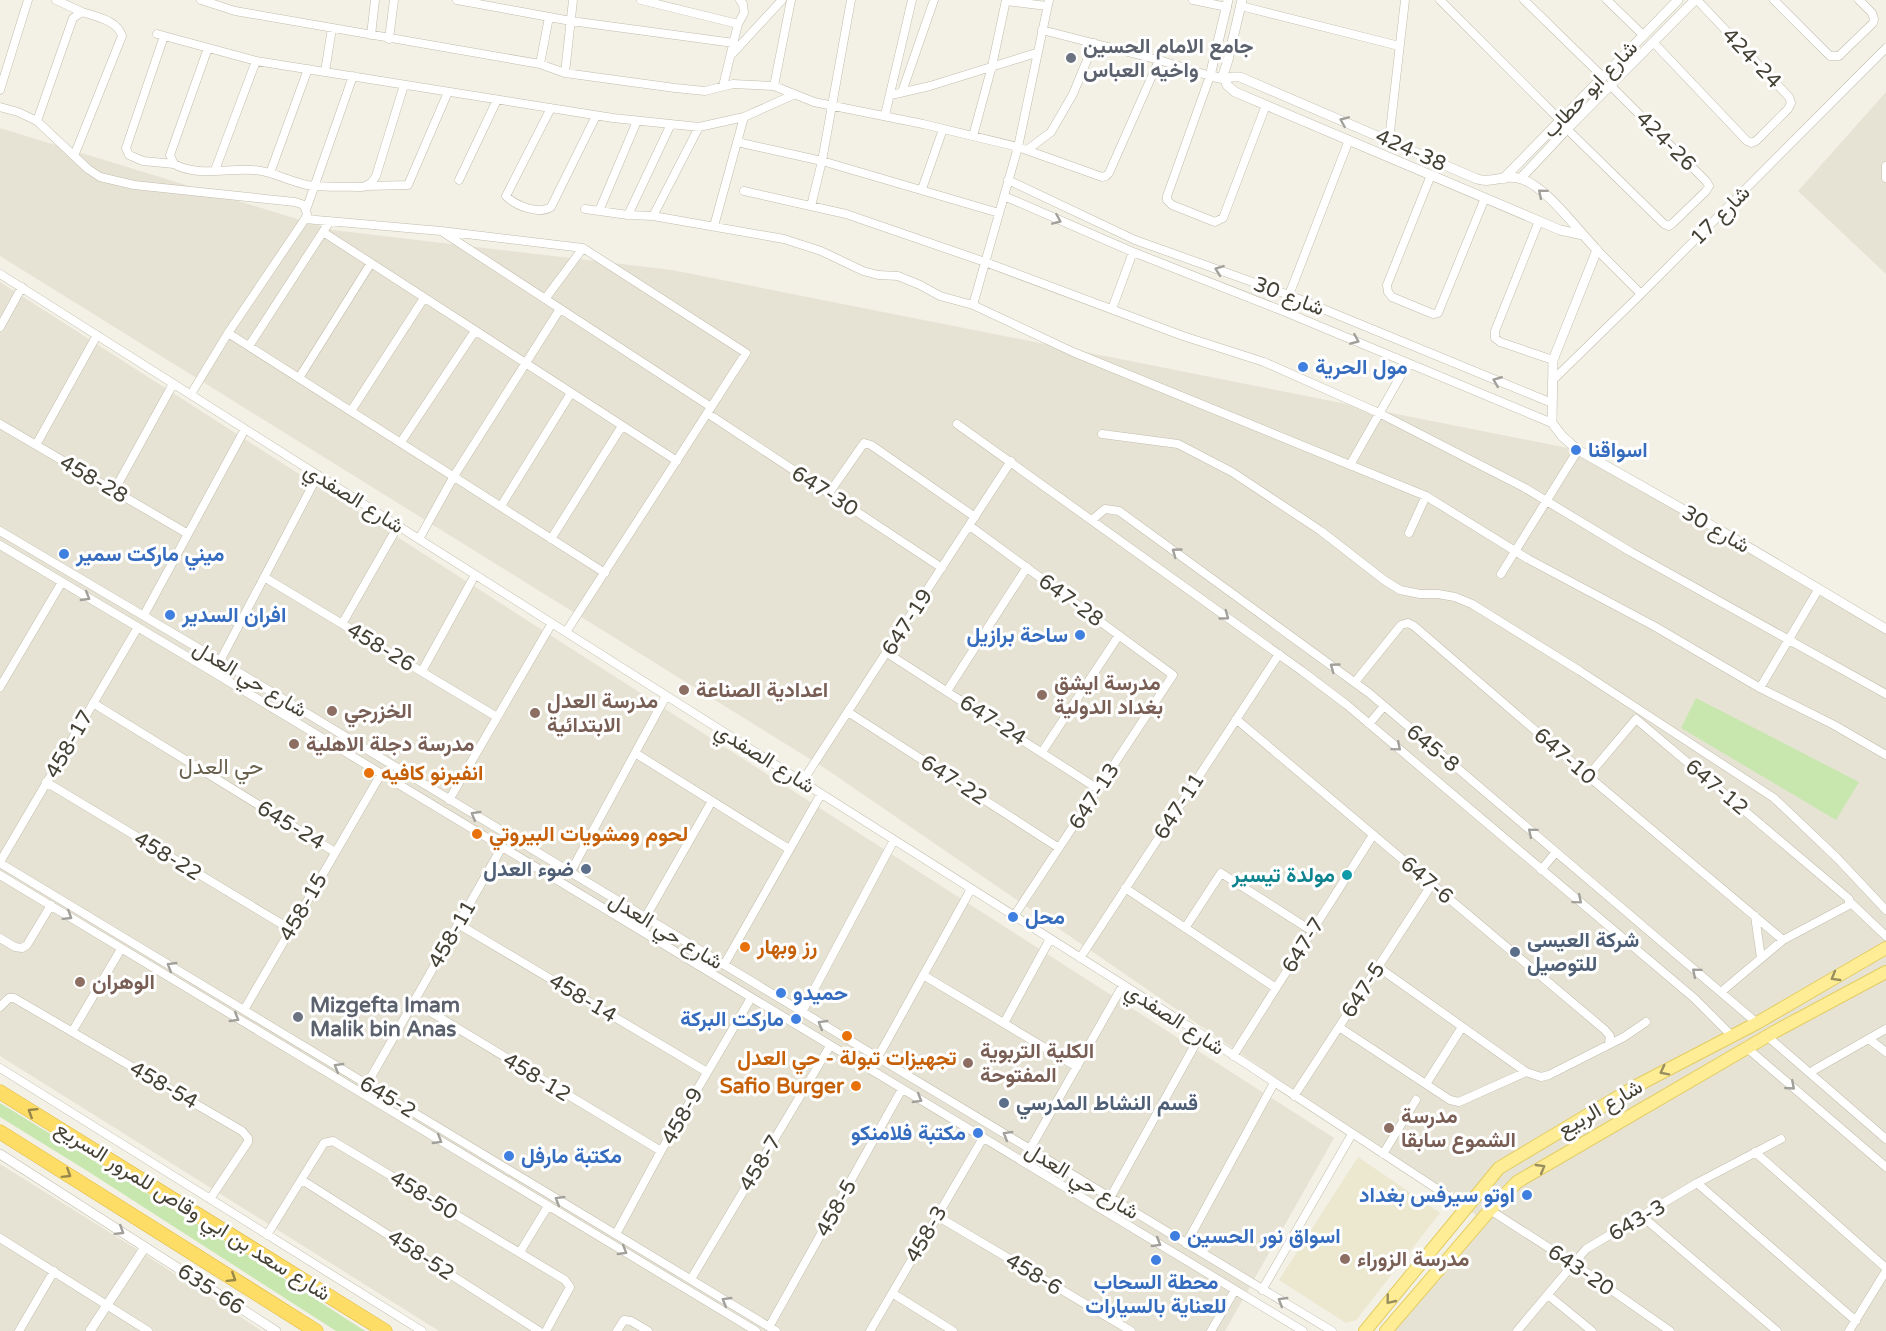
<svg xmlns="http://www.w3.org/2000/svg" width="1886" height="1331" font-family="'Varela Round',Vazirmatn,sans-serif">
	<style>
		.residential { fill: #e7e3d4 }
		.education { fill: #ece7cf }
		.green { fill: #c7e7ae }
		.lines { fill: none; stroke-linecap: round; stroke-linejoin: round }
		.minor-casing { stroke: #c1bcab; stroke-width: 9 }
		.tertiary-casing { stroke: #c1bcab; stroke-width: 10 }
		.primary-casing { stroke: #e3cc63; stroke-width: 14 }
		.motorway-casing { stroke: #ddb436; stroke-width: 15 }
		.minor { stroke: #fff; stroke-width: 8 }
		.tertiary { stroke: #fff; stroke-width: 9 }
		.primary { stroke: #feed94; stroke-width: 12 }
		.motorway { stroke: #fddd66; stroke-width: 14 }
		.oneway { stroke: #a2a09a }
		.oneway2 { stroke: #988e60 }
		.oneway3 { stroke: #98874b }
		.worship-dot { fill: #6b7280; stroke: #fff; stroke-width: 2 }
		.shop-dot { fill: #3f7fe0; stroke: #fff; stroke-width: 2 }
		.education-dot { fill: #8d6e63; stroke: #fff; stroke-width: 2 }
		.food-dot { fill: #e8710a; stroke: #fff; stroke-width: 2 }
		.service-dot { fill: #5c6f8a; stroke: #fff; stroke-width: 2 }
		.culture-dot { fill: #0f9aa8; stroke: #fff; stroke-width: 2 }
		.labels { text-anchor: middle; stroke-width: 6; stroke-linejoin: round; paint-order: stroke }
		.worship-label { font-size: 21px; font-weight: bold; fill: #5b616d; stroke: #fff; text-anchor: start }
		.street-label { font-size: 21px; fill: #454135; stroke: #fff }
		.shop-label { font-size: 21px; font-weight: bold; fill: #366cbe; stroke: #fff; text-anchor: start }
		.education-label { font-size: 21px; font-weight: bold; fill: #785e54; stroke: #fff; text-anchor: start }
		.food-label { font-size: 21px; font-weight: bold; fill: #c56008; stroke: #fff; text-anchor: start }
		.service-label { font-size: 21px; font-weight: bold; fill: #4e5e75; stroke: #fff; text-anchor: start }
		.culture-label { font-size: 21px; font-weight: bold; fill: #0d838f; stroke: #fff; text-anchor: end }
		.neighbourhood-label { font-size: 22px; fill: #68604c; stroke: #fff }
	</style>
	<rect width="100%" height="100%" fill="#f3f0e6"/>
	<path class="residential" d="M1886 92V274L1798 191Z
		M0 128 333 230 672 270 1578 450 1886 632V1331H1380L1476 1215 826 769 0 256Z
		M0 282 1334 1138 1225 1331H439L0 1056Z
		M0 1164 138 1250 262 1331H0Z"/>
	<path class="education" d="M1358 1157 1440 1213 1356 1320 1346 1323 1279 1280Z"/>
	<path class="green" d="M1696 698 1859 782 1836 820 1681 728Z
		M0 1103 241 1251 365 1331H336L89 1172 0 1117Z"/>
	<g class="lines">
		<g class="minor-casing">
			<path id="minor" d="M56 0 82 12
				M201 0 235 11 540 64 565 73 675 88 705 91 733 84 774 86 814 102 923 124 1018 147 1102 177 1106 176 1109 173 1159 60
				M457 0 571 21 734 43
				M641 0 738 24
				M1193 0 1227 7
				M1440 0 1559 119
				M1524 0 1602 76
				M1607 0 1643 35
				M1774 0 1830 56H1839L1873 23 1874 19 1872 13 1859 0
				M1006 1 1047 6
				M1241 6 1399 46
				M1042 30 1159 60 1210 76 1167 196V200L1172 205 1215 222 1223 218 1266 105
				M157 34 256 61
				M371 35 375 0
				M164 36 126 148 129 155 143 161 174 164
				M389 39 394 0
				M1653 42 1747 141 1751 143 1756 141 1788 109 1791 103 1789 97 1697 0
				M208 48 170 155 174 164C197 177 227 168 253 170 272 171 288 181 307 185 325 188 344 186 363 187L371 183 376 176 404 85
				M733 53 782 0
				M540 64 549 17
				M325 72 332 28
				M565 73 573 0
				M723 86 738 24 744 13 743 4 740 0
				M774 86 791 0
				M0 90 28 0
				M902 92 934 0
				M891 95 930 86 1036 53
				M0 107 18 112 37 121 88 169 100 177 134 185 295 202 304 205 307 214 305 219 228 333 191 394
				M551 108 506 196C516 206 539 215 551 207L596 116
				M885 115 912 0
				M37 121 73 18 82 12C97 17 117 20 122 36L74 156
				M1567 129 1664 224 1669 226 1673 223 1706 191 1709 186 1706 181 1610 85
				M973 136 992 66 1006 0
				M1389 140 1405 0
				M737 142 822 161 999 213
				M1027 150 1051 132 1073 94 1094 43
				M1886 166V178
				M215 170 256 61 613 118 699 127 744 117 793 95
				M270 173 308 69
				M1431 175 1387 285 1388 292 1392 297 1433 314 1438 313 1485 198
				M459 180 497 100
				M1008 180 1135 240 1289 295 1552 403
				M366 186 408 185 448 92
				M922 189 943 129
				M744 191 846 214 985 262 1183 336 1264 362 1379 413 1525 488 1631 552 1886 694
				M1004 196 1133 252 1283 311 1552 423
				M811 206 822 161 851 0
				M585 209 628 215 653 216 784 239 821 251 863 271 878 275 898 276 920 285 940 296 973 305 1073 352 1426 496 1528 559 1654 626 1760 688 1834 725 1886 755
				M306 210 353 76
				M599 211 637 121
				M628 215 671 124
				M653 216 699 127
				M305 219 441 231 583 248
				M1539 221 1495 331V338L1500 342 1553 360
				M714 226 744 117
				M441 231 711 407
				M323 232 677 461
				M1597 250 1641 294
				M0 274 1201 1034 1466 1208
				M1289 295 1349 140
				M545 299 583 248 746 353 566 632
				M973 305 1018 147 1049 0
				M1112 309 1133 252
				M0 327 22 287
				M228 333 605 573
				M249 346 330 221
				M299 378 371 263
				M1552 381 1641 294 1886 48
				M351 411 424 298
				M707 413 942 568
				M0 424 188 534
				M957 424 1302 671 1347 705 1694 998 1732 1036
				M1102 434 1178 444 1232 472 1321 531 1384 580 1400 590 1420 594H1438L1455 597 1472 604 1580 671 1774 798 1837 858 1886 910
				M401 442 475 331
				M36 445 97 335
				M1350 465 1408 363
				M114 491 173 384
				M829 493 864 443 871 445 975 517
				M501 506 571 393
				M1092 520 1105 509 1119 511 1369 693 1757 1023
				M970 526 1173 675 1014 916
				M0 531 220 661 1332 1331
				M1409 533 1426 496
				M419 539 454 476 560 309
				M551 539 622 426
				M0 545 213 672 1303 1331
				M1501 574 1578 450
				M264 577 497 717
				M144 615 245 429
				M342 624 398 526
				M887 653 1098 789
				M220 661 318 475
				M422 671 475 575
				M1355 682 1401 625 1408 623 1414 626 1588 776 1783 940
				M0 687 62 582
				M1760 688 1818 590
				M947 691 1027 567
				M93 703 335 852
				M848 712 1059 848
				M1236 719 1605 1030 1610 1036 1609 1044
				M1369 724 1384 706
				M1042 752 1119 635
				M635 753 789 849
				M1588 776 1636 719 1849 899V905L1783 940 1721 992
				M46 782 290 929
				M802 782 1011 461
				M449 800 552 623
				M0 862 138 627
				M0 863 776 1331
				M1541 870 1556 852
				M570 873 666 696
				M0 875 756 1331
				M1125 888 1276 988
				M1850 902 1886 936
				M1755 916 1761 958
				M645 918 712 801
				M458 924 707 1072
				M1185 928 1221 873 1312 931
				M0 938 15 947 22 948 27 945 51 905
				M1080 958 1279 654
				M724 965 821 794
				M1378 967 1526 1072
				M923 975 1077 1067
				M414 1002 661 1151
				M0 1007 9 998H14L242 1131 248 1138V1142L210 1199
				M244 1010 381 774
				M802 1012 894 840
				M1004 1023 1050 939
				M1339 1027 1450 1100 1459 1102 1526 1072 1541 1077 1549 1075 1624 1037 1646 1022
				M72 1032 121 949
				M1767 1036 1886 1139
				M1869 1039 1886 1052
				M1747 1048 1886 1167
				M1233 1056 1373 835
				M878 1057 971 889
				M0 1068 422 1331
				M1811 1074 1814 1070 1886 1029
				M367 1084 502 847
				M1426 1084 1462 1027
				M1294 1096 1432 884
				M1030 1149 1123 985
				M1755 1152 1886 1268
				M1383 1154 1416 1100
				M302 1180 539 1331
				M1697 1183 1856 1321
				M1110 1198 1201 1034
				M1490 1210 1574 1264 1670 1331
				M937 1216 1131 1331
				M1643 1217 1777 1331
				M616 1234 661 1151 751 998
				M267 1235 324 1143 333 1141 565 1280 570 1287 546 1331
				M0 1238 148 1331
				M1186 1244 1274 1083
				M520 1252 548 1206
				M691 1279 830 1046
				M1262 1290 1352 1134
				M892 1293 953 1331
				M1548 1295 1592 1331
				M769 1327 902 1089
				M19 1331 54 1271
				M617 1331 624 1320 631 1321 648 1331
				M870 1331 983 1138
				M1211 1331 1235 1290
				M1517 1331 1586 1249 1697 1183 1781 1139
				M1849 1331 1886 1271"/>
		</g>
		<g class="tertiary-casing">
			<path id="tertiary" d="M1228 0 1210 76 1225 79 1232 77H1240L1477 179C1493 184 1504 174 1518 178 1544 183 1578 231 1597 250L1553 360 1552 423 1562 436 1578 450 1723 532 1886 629
				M1222 78 1228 60 1242 0
				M1225 79 1227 85 1235 92 1539 221 1560 230 1583 235
				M1521 178 1567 129 1695 0
				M1503 179 1678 0
				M0 1154 276 1331
				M90 1331 145 1247"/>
		</g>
		<g class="primary-casing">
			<path id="primary" d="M1365 1331 1499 1168 1638 1085 1757 1023 1886 948
				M1386 1331 1490 1210 1517 1182 1776 1031 1886 972"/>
		</g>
		<g class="motorway-casing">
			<path id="motorway" d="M0 1092 385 1331
				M0 1132 316 1331"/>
		</g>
		<use href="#minor" class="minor"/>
		<use href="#tertiary" class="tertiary"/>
		<use href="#primary" class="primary"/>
		<use href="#motorway" class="motorway"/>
	</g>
	<defs><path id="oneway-chevron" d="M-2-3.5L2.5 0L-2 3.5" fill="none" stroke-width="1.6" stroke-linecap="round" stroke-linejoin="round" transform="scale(1.5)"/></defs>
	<g class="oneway">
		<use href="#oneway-chevron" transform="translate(1344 121) rotate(-157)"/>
		<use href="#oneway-chevron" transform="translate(1542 193) rotate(-140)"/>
		<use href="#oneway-chevron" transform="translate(1057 220) rotate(23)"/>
		<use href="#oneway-chevron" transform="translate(1219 270) rotate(-160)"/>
		<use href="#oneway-chevron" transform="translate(1355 340) rotate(23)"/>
		<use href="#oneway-chevron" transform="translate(1497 381) rotate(-158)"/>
		<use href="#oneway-chevron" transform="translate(1176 552) rotate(-144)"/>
		<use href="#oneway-chevron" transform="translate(86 597) rotate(31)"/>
		<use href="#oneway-chevron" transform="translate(1225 616) rotate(36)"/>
		<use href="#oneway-chevron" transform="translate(1334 667) rotate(-144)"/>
		<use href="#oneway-chevron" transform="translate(1397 747) rotate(40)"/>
		<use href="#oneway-chevron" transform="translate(475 815) rotate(-149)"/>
		<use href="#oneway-chevron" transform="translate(1532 832) rotate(-140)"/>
		<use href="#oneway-chevron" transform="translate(1578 900) rotate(40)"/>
		<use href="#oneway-chevron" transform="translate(68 916) rotate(32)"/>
		<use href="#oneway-chevron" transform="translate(171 966) rotate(-149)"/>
		<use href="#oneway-chevron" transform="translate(1696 972) rotate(-140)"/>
		<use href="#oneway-chevron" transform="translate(235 1018) rotate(31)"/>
		<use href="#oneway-chevron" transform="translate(822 1024) rotate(-149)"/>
		<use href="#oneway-chevron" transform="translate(338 1067) rotate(-149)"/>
		<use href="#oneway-chevron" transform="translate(1791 1086) rotate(41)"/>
		<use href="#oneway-chevron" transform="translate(918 1099) rotate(31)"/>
		<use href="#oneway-chevron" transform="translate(1007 1135) rotate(-149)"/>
		<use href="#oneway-chevron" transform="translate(438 1140) rotate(31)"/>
		<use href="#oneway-chevron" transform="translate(559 1200) rotate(-149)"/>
		<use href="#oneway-chevron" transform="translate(120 1231) rotate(32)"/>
		<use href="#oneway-chevron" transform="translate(1157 1243) rotate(31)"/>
		<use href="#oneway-chevron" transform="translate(623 1251) rotate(31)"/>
		<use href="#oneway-chevron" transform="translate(726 1301) rotate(-149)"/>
		<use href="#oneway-chevron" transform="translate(1282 1301) rotate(-149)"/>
	</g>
	<g class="oneway2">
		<use href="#oneway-chevron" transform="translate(1835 977) rotate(150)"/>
		<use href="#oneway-chevron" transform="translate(1664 1071) rotate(153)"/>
		<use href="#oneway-chevron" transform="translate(1541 1168) rotate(-30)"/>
		<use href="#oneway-chevron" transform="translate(1390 1300) rotate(129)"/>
	</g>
	<g class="oneway3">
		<use href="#oneway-chevron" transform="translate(32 1112) rotate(-148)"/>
		<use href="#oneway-chevron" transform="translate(67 1174) rotate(32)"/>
		<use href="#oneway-chevron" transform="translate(232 1278) rotate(32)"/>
	</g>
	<g class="worship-dot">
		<circle cx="1071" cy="58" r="6"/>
		<circle cx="298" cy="1017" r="6"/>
	</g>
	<g class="shop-dot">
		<circle cx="1303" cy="367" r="6"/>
		<circle cx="1576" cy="450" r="6"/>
		<circle cx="64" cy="554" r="6"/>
		<circle cx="170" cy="615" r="6"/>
		<circle cx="1080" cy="635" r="6"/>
		<circle cx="1013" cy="917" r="6"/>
		<circle cx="781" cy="993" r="6"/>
		<circle cx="796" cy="1019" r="6"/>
		<circle cx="978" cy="1133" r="6"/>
		<circle cx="509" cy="1156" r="6"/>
		<circle cx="1527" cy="1195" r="6"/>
		<circle cx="1175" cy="1236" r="6"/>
		<circle cx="1156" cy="1260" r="6"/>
	</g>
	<g class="education-dot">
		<circle cx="684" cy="690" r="6"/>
		<circle cx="1042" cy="695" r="6"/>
		<circle cx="332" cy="711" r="6"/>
		<circle cx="535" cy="713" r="6"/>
		<circle cx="294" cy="744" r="6"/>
		<circle cx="80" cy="982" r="6"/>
		<circle cx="968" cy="1063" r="6"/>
		<circle cx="1389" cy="1128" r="6"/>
		<circle cx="1345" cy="1259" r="6"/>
	</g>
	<g class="food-dot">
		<circle cx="369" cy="773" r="6"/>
		<circle cx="477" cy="834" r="6"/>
		<circle cx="745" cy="947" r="6"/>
		<circle cx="847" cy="1036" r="6"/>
		<circle cx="856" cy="1086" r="6"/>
	</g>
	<g class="service-dot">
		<circle cx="586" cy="869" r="6"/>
		<circle cx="1515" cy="952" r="6"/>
		<circle cx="1004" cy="1103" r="6"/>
	</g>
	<circle class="culture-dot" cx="1347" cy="875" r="6"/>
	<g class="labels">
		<g class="worship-label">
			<text x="1083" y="53">جامع الامام الحسين<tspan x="1083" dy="24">واخيه العباس</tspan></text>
			<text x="310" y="1012">Mizgefta Imam<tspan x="310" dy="24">Malik bin Anas</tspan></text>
		</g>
		<g class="street-label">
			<text transform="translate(1752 58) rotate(46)" y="7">424-24</text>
			<text transform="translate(1590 89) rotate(-46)" y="7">شارع ابو حطاب</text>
			<text transform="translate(1666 141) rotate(45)" y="7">424-26</text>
			<text transform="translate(1411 150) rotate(24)" y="7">424-38</text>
			<text transform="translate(1720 215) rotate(-45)" y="7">شارع 17</text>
			<text transform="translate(1289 296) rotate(21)" y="7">شارع 30</text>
			<text transform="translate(94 479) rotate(30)" y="7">458-28</text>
			<text transform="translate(825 491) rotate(33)" y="7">647-30</text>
			<text transform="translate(354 498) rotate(32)" y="7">شارع الصفدي</text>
			<text transform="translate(1716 529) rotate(30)" y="7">شارع 30</text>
			<text transform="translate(1071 600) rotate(36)" y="7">647-28</text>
			<text transform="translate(907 622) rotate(-57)" y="7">647-19</text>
			<text transform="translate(381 647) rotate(31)" y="7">458-26</text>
			<text transform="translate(250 679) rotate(31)" y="7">شارع حي العدل</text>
			<text transform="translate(993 720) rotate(33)" y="7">647-24</text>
			<text transform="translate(69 744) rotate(-60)" y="7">458-17</text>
			<text transform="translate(1433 748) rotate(40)" y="7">645-8</text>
			<text transform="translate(1565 756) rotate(41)" y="7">647-10</text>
			<text transform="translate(765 758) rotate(32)" y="7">شارع الصفدي</text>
			<text transform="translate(954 780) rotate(33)" y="7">647-22</text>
			<text transform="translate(1717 787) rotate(40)" y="7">647-12</text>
			<text transform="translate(1094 796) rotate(-57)" y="7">647-13</text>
			<text transform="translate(1179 806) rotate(-57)" y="7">647-11</text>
			<text transform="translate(291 825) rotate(31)" y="7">645-24</text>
			<text transform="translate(168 856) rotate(31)" y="7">458-22</text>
			<text transform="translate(1427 880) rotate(40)" y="7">647-6</text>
			<text transform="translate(303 907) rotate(-60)" y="7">458-15</text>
			<text transform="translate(666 931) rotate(31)" y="7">شارع حي العدل</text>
			<text transform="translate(452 934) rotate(-60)" y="7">458-11</text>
			<text transform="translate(1303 945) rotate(-58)" y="7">647-7</text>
			<text transform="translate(1363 990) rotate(-57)" y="7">647-5</text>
			<text transform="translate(583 998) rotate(31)" y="7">458-14</text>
			<text transform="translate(1175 1019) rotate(33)" y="7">شارع الصفدي</text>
			<text transform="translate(537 1077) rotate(31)" y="7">458-12</text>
			<text transform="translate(164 1085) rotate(30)" y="7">458-54</text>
			<text transform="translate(388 1097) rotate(31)" y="7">645-2</text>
			<text transform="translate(1600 1108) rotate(-30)" y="7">شارع الربيع</text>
			<text transform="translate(682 1116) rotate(-60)" y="7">458-9</text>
			<text transform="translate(760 1163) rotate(-59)" y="7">458-7</text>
			<text transform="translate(1082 1181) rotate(31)" y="7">شارع حي العدل</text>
			<text transform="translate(424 1195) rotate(31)" y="7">458-50</text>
			<text transform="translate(836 1208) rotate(-61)" y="7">458-5</text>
			<text transform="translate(193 1211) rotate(32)" y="7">شارع سعد بن ابي وقاص للمرور السريع</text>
			<text transform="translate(1637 1220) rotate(-30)" y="7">643-3</text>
			<text transform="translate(926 1234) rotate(-60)" y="7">458-3</text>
			<text transform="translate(421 1255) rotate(33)" y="7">458-52</text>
			<text transform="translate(1581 1270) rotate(34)" y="7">643-20</text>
			<text transform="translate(1034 1274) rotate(31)" y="7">458-6</text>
			<text transform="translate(211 1289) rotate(33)" y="7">635-66</text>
		</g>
		<g class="shop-label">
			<text x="1315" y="374">مول الحرية</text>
			<text x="1588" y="457">اسواقنا</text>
			<text x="76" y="561">ميني ماركت سمير</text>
			<text x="182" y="622">افران السدير</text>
			<text x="1068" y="642" text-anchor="end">ساحة برازيل</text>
			<text x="1025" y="924">محل</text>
			<text x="793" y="1000">حميدو</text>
			<text x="784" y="1026" text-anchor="end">ماركت البركة</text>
			<text x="966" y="1140" text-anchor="end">مكتبة فلامنكو</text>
			<text x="521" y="1163">مكتبة مارفل</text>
			<text x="1515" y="1202" text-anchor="end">اوتو سيرفس بغداد</text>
			<text x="1187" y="1243">اسواق نور الحسين</text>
			<text x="1156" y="1289" text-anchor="middle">محطة السحاب<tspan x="1156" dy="24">للعناية بالسيارات</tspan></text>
		</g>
		<g class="education-label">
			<text x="1054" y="690">مدرسة ايشق<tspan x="1054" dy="24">بغداد الدولية</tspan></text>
			<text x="696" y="697">اعدادية الصناعة</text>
			<text x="547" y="708">مدرسة العدل<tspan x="547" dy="24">الابتدائية</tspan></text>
			<text x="344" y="718">الخزرجي</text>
			<text x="306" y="751">مدرسة دجلة الاهلية</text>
			<text x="92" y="989">الوهران</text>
			<text x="980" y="1058">الكلية التربوية<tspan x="980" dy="24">المفتوحة</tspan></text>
			<text x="1401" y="1123">مدرسة<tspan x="1401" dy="24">الشموع سابقا</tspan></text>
			<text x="1357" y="1266">مدرسة الزوراء</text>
		</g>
		<g class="food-label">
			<text x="381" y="780">انفيرنو كافيه</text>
			<text x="489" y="841">لحوم ومشويات البيروتي</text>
			<text x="757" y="954">رز وبهار</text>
			<text x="847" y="1065" text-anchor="middle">تجهيزات تبولة - حي العدل</text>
			<text x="844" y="1093" text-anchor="end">Safio Burger</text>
		</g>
		<g class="service-label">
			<text x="574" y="876" text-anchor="end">ضوء العدل</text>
			<text x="1527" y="947">شركة العيسى<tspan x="1527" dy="24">للتوصيل</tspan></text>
			<text x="1016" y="1110">قسم النشاط المدرسي</text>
		</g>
		<g class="culture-label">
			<text x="1335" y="882">مولدة تيسير</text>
		</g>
		<g class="neighbourhood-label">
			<text x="221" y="774">حي العدل</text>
		</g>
	</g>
</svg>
